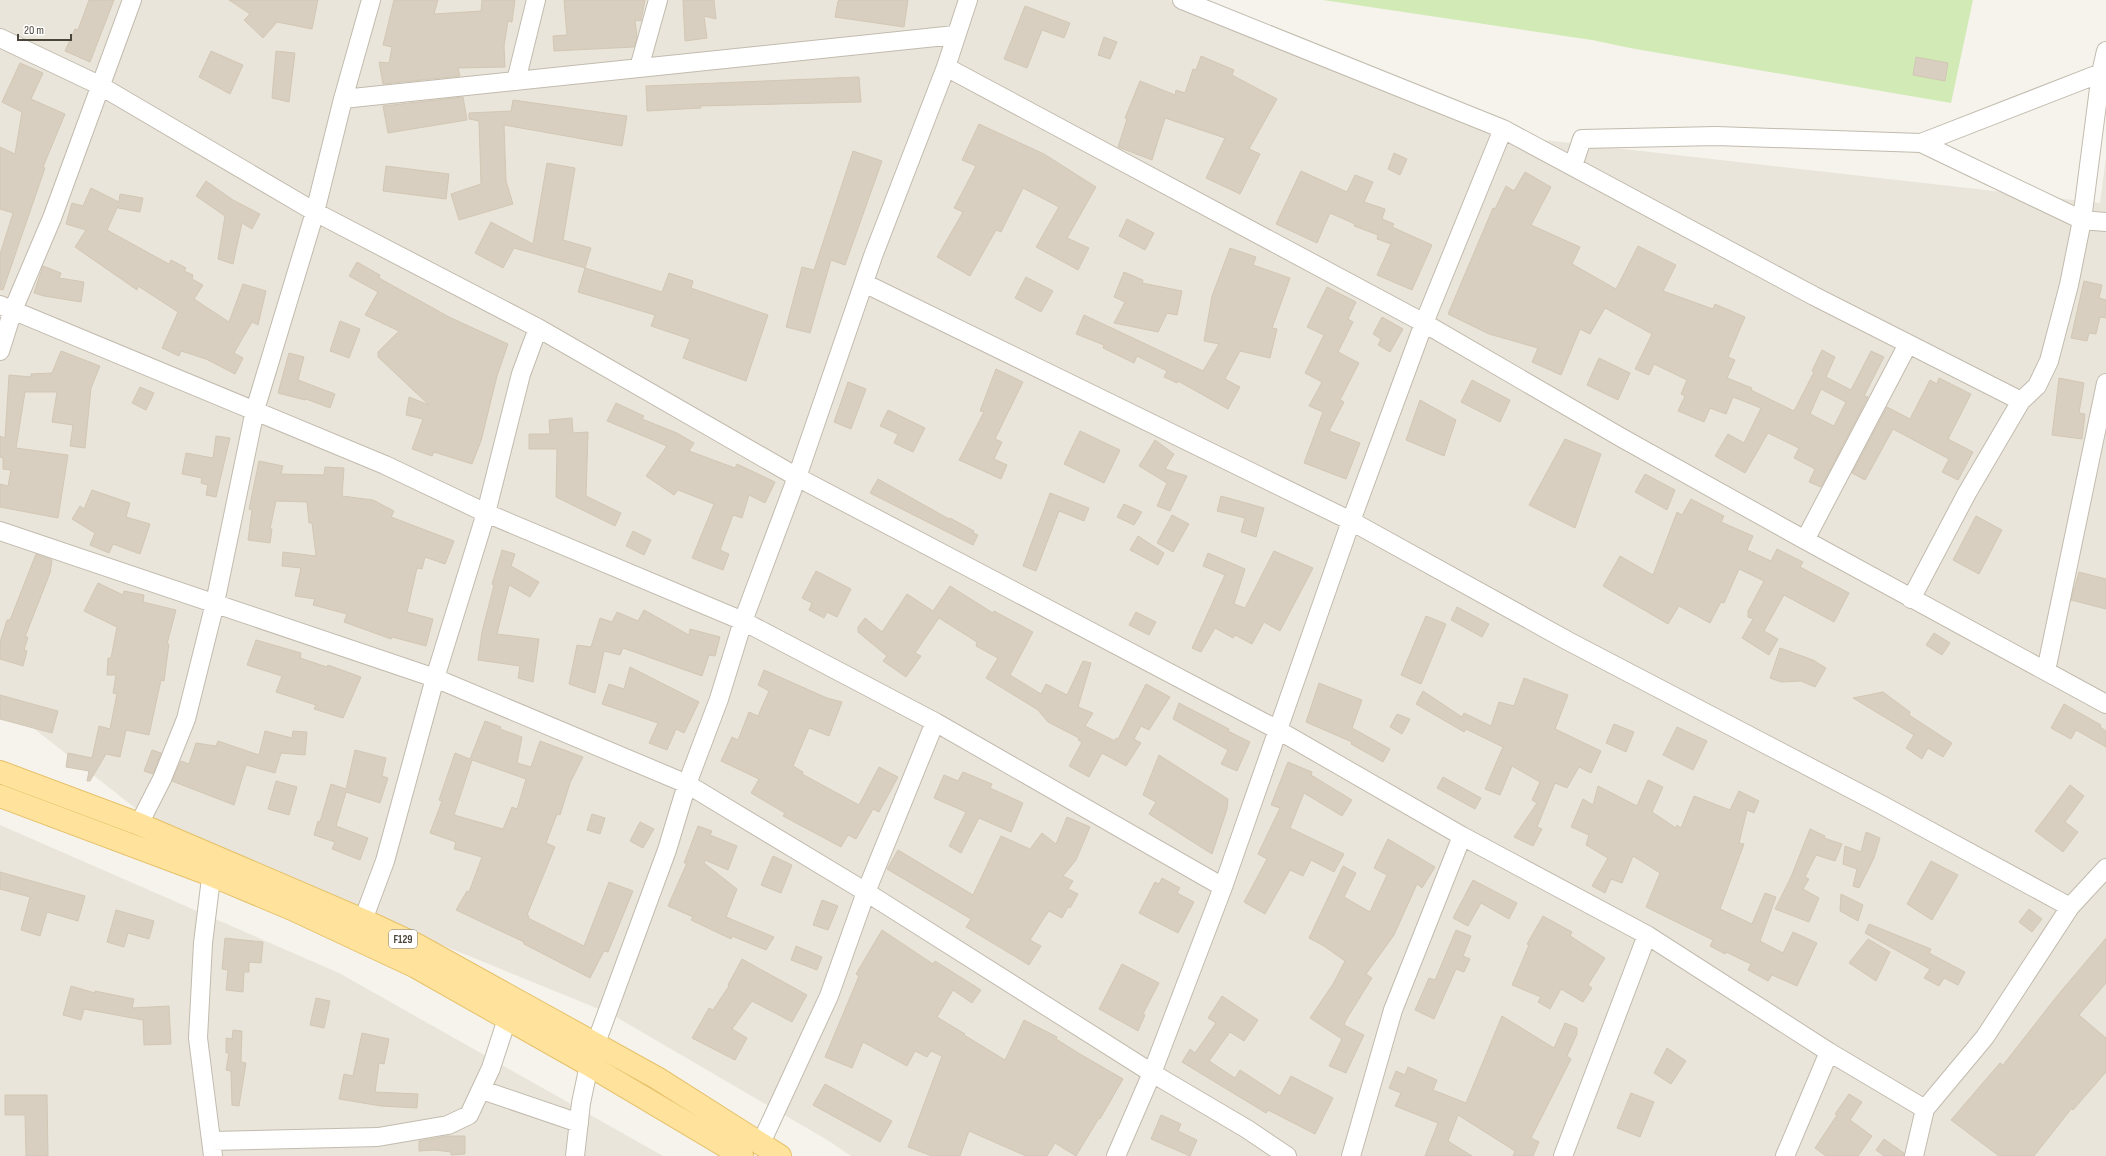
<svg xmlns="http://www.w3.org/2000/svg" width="2106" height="1156" font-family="'Sofia Sans Condensed',sans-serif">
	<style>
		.residential { fill: #eae5da }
		.green { fill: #d2eab5 }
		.building { fill: #d8cfc1; stroke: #d3c7b4; fill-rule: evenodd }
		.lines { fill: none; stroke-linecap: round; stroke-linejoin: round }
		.minor-casing { stroke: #c2bbae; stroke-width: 20 }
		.major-casing { stroke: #e6c16a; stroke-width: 24 }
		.minor { stroke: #fff; stroke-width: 18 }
		.major { stroke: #ffe39c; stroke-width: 22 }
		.labels { text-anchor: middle; stroke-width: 3; stroke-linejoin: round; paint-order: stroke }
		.shield { fill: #fff; stroke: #817c74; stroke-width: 1 }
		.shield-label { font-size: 11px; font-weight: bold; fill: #4b4439 }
	</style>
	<rect width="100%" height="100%" fill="#f6f3ec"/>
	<path class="residential" d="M0 0H1170L1490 134 2100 203 2106 157V1156H851L829 1141 611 1014 167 833 0 702Z
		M0 825 339 973 663 1156H0Z"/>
	<path class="green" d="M1323 0H1973L1951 103 1630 48 1592 40Z"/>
	<path class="building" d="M89 0H114L90 62 65 51 75 29 78 30Z
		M229 0H318L312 29 277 22 263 38 244 20 250 14Z
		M394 0H438L434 14 481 11 482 0H515L512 22 508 21 504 46 505 67 458 68 460 76 383 84 379 62 389 63 392 47 383 45Z
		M564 0H645L641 21 635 20 637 38 634 47 554 51 553 36 567 35Z
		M683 0H714L716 19 704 16 707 38 685 41Z
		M841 0H908L904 27 835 17 838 1Z
		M1025 6 1070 23 1064 38 1042 30 1027 68 1004 59Z
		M1104 37 1117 42 1110 59 1098 55Z
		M211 51 243 65 230 94 199 77Z
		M276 51 295 53 289 102 272 98Z
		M1201 56 1234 70 1232 75 1277 99 1249 149 1260 154 1240 194 1206 178 1225 138 1165 118 1152 160 1118 147 1127 119 1125 118 1140 81 1175 95 1176 90 1185 93 1193 69 1196 70Z
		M1916 57 1948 63 1945 81 1913 75Z
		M20 63 43 73 31 99 65 114 43 167 45 168 3 290 0 289V254L13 213 0 209V147L15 154 22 112 2 102Z
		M859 77 861 102 700 106 701 108 647 111 646 86Z
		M463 97 467 120 388 133 383 106Z
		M513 100 627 116 622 146 504 125 506 181 513 204 459 220 451 194 481 184 479 121 469 119V113L511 111Z
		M979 124 1044 154 1096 187 1067 238 1089 248 1078 270 1036 247 1059 207 1023 188 1001 232 996 230 970 276 937 257 963 212 954 208 976 166 962 160Z
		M853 151 882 161 845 265 831 260 810 333 786 327 802 267 814 270Z
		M1394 153 1407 159 1400 175 1388 169Z
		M547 163 575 168 563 240 591 248 585 268 514 248 503 268 475 253 491 222 533 244Z
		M386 166 449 174 446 199 383 191Z
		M1301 171 1347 192 1355 175 1373 182 1364 202 1385 209 1382 219 1394 224 1392 227 1432 245 1412 290 1377 275 1391 244 1377 239 1378 235 1354 226 1355 224 1330 213 1317 243 1276 224Z
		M1525 172 1551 187 1531 225 1580 247 1572 264 1616 289 1638 246 1676 265 1663 291 1713 309 1715 304 1745 317 1728 357 1735 360 1727 378 1752 388 1751 390 1794 411 1814 372 1812 371 1822 350 1835 357 1826 377 1851 390 1871 351 1884 357 1864 396 1868 397 1821 487 1809 482 1815 469 1794 458 1799 448 1768 433 1745 473 1715 456 1728 434 1744 443 1761 408 1733 397 1726 414 1710 408 1704 422 1678 411 1685 396 1681 394 1687 380 1654 364 1649 375 1635 369 1652 334 1605 308 1590 334 1580 329 1561 375 1532 362 1538 348 1489 334 1448 314 1493 208 1495 209 1506 186 1514 191ZM1821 389 1846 402 1834 426 1810 414Z
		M206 181 233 200 260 214 252 229 242 223 233 264 218 259 225 216 196 196Z
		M91 188 119 202 120 194 143 198 140 212 118 208V206L107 230 169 264 171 260 186 268 184 271 193 275 192 279 203 285 194 299 229 322 243 284 266 291 258 325 252 322 234 353 243 358 235 374 206 359 181 351 179 356 162 348 178 312 138 286 137 290 75 247 86 230 66 224 72 203 83 206Z
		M1127 219 1154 233 1145 250 1119 236Z
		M1230 248 1256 257 1253 265 1290 278 1272 328 1277 329 1270 358 1240 351 1225 379 1240 387 1228 409 1178 381 1177 383 1164 377 1167 371 1137 356 1134 363 1103 348 1104 345 1076 334 1084 315 1203 371 1219 344 1204 341 1212 296Z
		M357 262 380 275 379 278 449 317 508 344 497 376 481 441 472 464 434 452 432 456 412 449 423 419 406 415 409 397 429 405 378 357V352L399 331 365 315 378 292 349 276Z
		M43 266 61 273 59 278 84 282 81 302 44 296 34 293Z
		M585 268 662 292 669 273 693 281 691 288 768 315 746 381 683 358 690 339 651 326 655 315 578 292Z
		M1124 272 1143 280 1142 283 1182 291 1177 315 1167 313 1158 332 1114 323 1125 302 1114 297Z
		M1026 277 1053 291 1041 312 1015 298Z
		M2084 281 2102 285 2099 298 2106 300V318L2100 317 2096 334 2089 333 2087 341 2071 338Z
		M1327 287 1356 302 1348 319 1353 322 1338 352 1359 363 1340 400 1344 402 1329 431 1360 443 1346 479 1304 463 1323 412 1309 406 1322 382 1305 373 1324 335 1307 327Z
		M1382 317 1403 329 1390 352 1378 345 1381 339 1373 334Z
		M340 321 360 329 349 358 330 351Z
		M61 351 100 366 91 388 85 448 70 446 73 425 52 422 57 392H25L16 448 68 455 58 518 0 507V484L8 486 11 470 3 469V458L0 457V436L5 438 9 375 31 377V374L52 373Z
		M289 353 304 357 298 380 335 394 330 408 306 399 305 400 278 393Z
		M1599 358 1630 373 1618 400 1587 385Z
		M996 369 1023 382 995 439 1002 442 994 459 1007 465 1001 479 959 460 984 412 980 411Z
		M1939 378 1971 394 1948 439 1973 452 1958 480 1942 472 1949 459 1893 429 1865 480 1852 473 1887 407 1910 419 1930 380 1937 384Z
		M2059 378 2084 383 2079 413 2085 414 2082 439 2052 435Z
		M1472 380 1510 400 1500 422 1461 402Z
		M848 382 866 389 851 429 834 422Z
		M140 387 154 393 146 410 132 403Z
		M1420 400 1456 420 1444 456 1406 440Z
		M616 403 644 416 642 419 677 433 694 443 689 451 735 468 737 464 775 482 765 503 749 495 742 518 733 515 720 550 729 554 723 570 692 558 714 504 678 490 674 495 646 476 667 446 607 421Z
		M888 410 925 428 913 452 894 443 898 434 880 426Z
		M572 418 573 433 588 432 586 496 621 513 615 526 556 497 557 449H529V434H550L549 420Z
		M1080 431 1120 450 1104 483 1064 464Z
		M216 436 230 438 216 497 206 495 208 485 201 483 202 478 182 474 186 453 213 458Z
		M1565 439 1601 454 1575 528 1529 505Z
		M1155 440 1174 454 1165 469 1187 476 1170 511 1157 506 1167 483 1139 466Z
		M259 461 283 466 281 474 324 475 325 467 344 468 342 496 373 500 394 511 391 517 454 541 445 564 425 557 422 569 417 568 407 612 433 619 426 646 392 637 391 639 344 622 347 614 313 605 315 599 295 596 301 568 282 566 283 552 316 556 312 523H309L307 502 276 501 270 529H272L270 543 248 540 252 510 249 509Z
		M1645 474 1675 490 1667 510 1635 492Z
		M878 479 949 519 950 518 974 531 973 533 978 535 973 545 870 493Z
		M92 490 130 503 126 517 150 524 140 554 113 544 109 553 90 545 95 533 72 519 80 506 84 509Z
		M1050 493 1089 508 1084 521 1059 511 1036 571 1023 566Z
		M1221 496 1264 508 1256 537 1241 532 1245 518 1217 511Z
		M1691 499 1724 516 1721 522 1753 536 1747 550 1771 561 1777 549 1803 562 1800 567 1849 593 1834 622 1784 595 1764 631 1778 639 1769 655 1742 638 1753 619 1748 617V611L1764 581 1739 569 1724 603 1721 602 1710 623 1679 606 1668 624 1603 586 1620 556 1653 575 1677 512 1682 515Z
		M1124 504 1142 512 1134 525 1117 517Z
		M1172 515 1189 524 1173 552 1157 543Z
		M1976 516 2002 530 1979 574 1953 560Z
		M633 531 651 540 644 555 626 546Z
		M1138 536 1164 553 1158 565 1130 550Z
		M502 550 515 554 511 566 539 582 530 597 509 585 497 634 539 639 533 682 518 678 520 666 478 660 482 632 494 585 492 584Z
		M1274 551 1313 568 1280 631 1264 622 1252 644 1235 635 1233 638 1215 628 1201 652 1192 648 1225 575 1203 566 1208 553 1245 569 1234 604 1245 608Z
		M36 554 52 560 50 573 25 637H28L24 650 27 651 23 666 0 659V642L7 620H10Z
		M816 571 851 589 837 617 827 612 824 618 809 610 812 603 802 598Z
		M2079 572 2106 579V609L2071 600Z
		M98 583 123 595 124 591 144 595 143 602 176 610 167 644H169L164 681 161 680 149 735 126 730 120 757 106 754 90 781H87L89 771 66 767 68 753 92 758 99 726 110 729 117 694 113 693 116 675H107L108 658H111L117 627 84 611Z
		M950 586 993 613 994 611 1033 632 1010 675 1041 694 1046 684 1067 695 1083 661 1091 663 1078 707 1093 713 1085 726 1115 741 1116 738 1118 739 1146 684 1170 697 1149 730 1141 726 1134 739 1141 743 1126 766 1102 753 1089 777 1069 766 1082 742 1078 740 1079 738 1048 722 1038 710 986 678 998 658 976 646 977 642 939 618 915 653 921 656 906 677 883 661 887 656 858 632V627L865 618 882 632 907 594 933 611Z
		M1457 607 1489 624 1482 637 1451 620Z
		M644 610 689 635 690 629 720 637 715 656 709 655 702 676 623 648 620 655 604 651 595 693 569 684 577 645 591 647 600 618 612 622 617 612 638 621Z
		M1136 612 1156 622 1149 635 1129 625Z
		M1426 616 1446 624 1421 684 1401 675Z
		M1934 633 1950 643 1942 655 1926 645Z
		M256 640 301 653 300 658 327 667 328 665 361 677 343 718 314 709 316 705 276 692 282 676 247 665Z
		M1780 648 1813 660 1826 668 1815 687 1801 681 1781 682 1770 678Z
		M630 667 699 702 684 733 676 729 667 750 649 743 658 723 602 704 609 684 624 689Z
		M764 670 827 698 842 702 829 736 809 728 793 766 803 772 802 774 859 805 879 767 898 777 879 812 873 809 856 839 848 835 841 847 783 816 785 813 751 793 759 779 721 761 732 737 738 740 749 712 758 716 769 691 758 685Z
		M1524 678 1568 695 1555 729 1601 751 1591 773 1579 767 1567 788 1555 783 1537 827 1542 829 1533 846 1514 837 1537 803 1532 800 1540 782 1512 766 1500 795 1485 789 1503 747 1466 729 1464 732 1416 704 1423 691 1462 717 1464 713 1491 726 1499 702 1514 706Z
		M1319 683 1362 700 1352 728 1390 749 1383 762 1351 744 1352 742 1306 722Z
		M1883 692 1910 712 1909 715 1952 743 1943 757 1928 748 1922 759 1906 748 1914 735 1853 698Z
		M0 695 58 711 52 733 0 719Z
		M1179 703 1229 729 1228 731 1250 742 1237 771 1221 764 1228 750 1173 719Z
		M2064 704 2101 725 2100 727 2106 731V747L2076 730 2071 739 2051 728Z
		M1397 714 1410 719 1402 734 1390 727Z
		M485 721 501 727 500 729 522 737 517 763 531 767 540 741 583 757 570 783 560 815 557 814 546 843 555 847 527 915 529 916 528 918 584 946 609 882 633 891 608 952 604 951 590 978 524 944V942L456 910 467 891 469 892 482 857 454 849 456 842 430 833 442 801 439 800 455 753 470 759ZM472 760 526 779 517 809 512 807 503 829 454 815Z
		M1614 724 1634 732 1626 752 1606 743Z
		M1677 727 1707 741 1693 770 1663 755Z
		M265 731 292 738 293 731 307 732 305 755 281 753 275 773 246 765 234 805 172 781 181 761 189 764 196 743 216 746 218 741 259 755Z
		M152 750 161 753 153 774 144 771Z
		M355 750 386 758 382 776 388 778 380 803 346 792 336 826 368 838 360 860 332 849 335 842 314 835 318 821 320 822 331 784 346 789Z
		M1159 755 1228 799 1227 809 1212 854 1149 814 1156 802 1143 795Z
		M1288 762 1312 772 1311 775 1352 800 1342 816 1304 793 1290 828 1344 854 1334 872 1311 860 1303 876 1290 870 1265 914 1244 902 1267 859 1258 854 1280 808 1271 805Z
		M963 772 992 784 990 788 1023 803 1011 832 979 818 961 853 949 846 966 812 934 798 944 775 958 781Z
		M1443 777 1481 798 1475 809 1437 788Z
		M1648 780 1663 787 1652 812 1676 828 1677 825 1681 828 1694 796 1730 810 1739 791 1759 801 1754 813 1747 810 1739 843 1744 844 1720 909 1752 924 1765 893 1776 897 1760 941 1783 953 1793 932 1817 943 1797 986 1772 975 1768 981 1748 970 1751 964 1726 952 1725 954 1710 946 1713 940 1646 907 1660 873 1633 856 1622 883 1611 879 1605 893 1592 886 1608 858 1586 845 1589 835 1571 827 1583 799 1593 805 1598 786 1637 806Z
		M276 781 297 787 289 815 268 809Z
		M2070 785 2084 796 2065 822 2078 832 2063 852 2035 831Z
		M592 814 605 818 600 834 587 830Z
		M1067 817 1090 827 1076 860 1063 876 1073 881 1068 889 1078 894 1070 908 1068 907 1062 918 1049 911 1046 915 1030 940 1041 946 1029 965 966 927 971 919 887 869 898 850 973 895 1001 836 1030 849 1042 833 1056 844Z
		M640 822 654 829 643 848 630 841Z
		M698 826 712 831 710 835 737 846 728 870 705 860 704 863 737 889 726 917 774 937 766 950 732 936 731 939 691 920 693 917 668 906 687 863H684Z
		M1810 829 1825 836 1824 838 1842 844 1835 861 1816 855 1805 877 1809 879 1803 889 1819 898 1809 922 1775 909 1791 877Z
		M1866 832 1880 838 1874 858 1859 888 1853 886 1857 869 1843 864 1845 846 1861 852Z
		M1388 839 1435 867 1422 888 1417 884 1394 935 1366 974 1372 978 1346 1020 1344 1025 1364 1035 1346 1073 1329 1066 1342 1039 1310 1018 1333 984 1345 961 1324 946 1309 938 1343 866 1356 873 1344 897 1370 912 1387 875 1374 868Z
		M773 856 792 865 781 893 761 885Z
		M1931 861 1958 875 1932 920 1907 904Z
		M0 872 85 896 78 921 47 912 40 936 21 930 30 897 0 889Z
		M1162 878 1180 888 1177 893 1194 902 1178 933 1139 913 1155 882 1159 884Z
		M1473 880 1517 903 1509 919 1481 903 1468 926 1453 918Z
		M1841 894 1863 905 1858 921 1840 911Z
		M822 900 838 906 828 930 813 925Z
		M2029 909 2042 919 2032 932 2019 922Z
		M116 910 154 921 149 939 128 933 124 947 107 942Z
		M1543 916 1572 932 1570 936 1605 958 1588 985 1592 988 1583 1002 1561 989 1550 1009 1538 1002 1541 997 1512 985 1529 945 1527 944Z
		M1869 924 1931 949 1929 953 1965 972 1958 985 1944 978 1939 986 1924 978 1930 969 1865 933Z
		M882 930 933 964 935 961 981 990 972 1003 953 990 937 1017 965 1034 964 1035 1005 1060 1024 1020 1057 1037 1056 1039 1080 1054 1123 1079 1100 1119 1099 1118 1076 1156 1055 1143 1047 1156H1026L969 1131 960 1156H932L908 1147 942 1056 931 1051 927 1057 915 1051 907 1066 863 1042 852 1068 825 1057 859 976 856 974Z
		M1456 930 1471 936 1463 956 1470 959 1464 972 1456 969 1434 1019 1415 1010 1429 978 1435 980Z
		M225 938 263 942 261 963 249 962V972H244L243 992 226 990 228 970 222 969Z
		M2106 938V983L2079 1015 2106 1038V1072L2073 1110 2072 1108 2034 1156H1999L1951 1120 2000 1063 2003 1065 2057 996Z
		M1868 939 1890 952 1876 981 1849 963Z
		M796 946 822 957 817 970 791 960Z
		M742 959 807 995 792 1022 752 1001 732 1029 747 1038 735 1060 692 1038 709 1008 713 1010 729 986 728 985Z
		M1122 964 1159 983 1143 1014 1145 1015 1138 1031 1099 1009Z
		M71 986 95 993V991L134 999 132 1008 169 1006 171 1044 144 1045 143 1020 84 1009 81 1020 63 1015Z
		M1222 996 1258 1020 1244 1041 1230 1032 1209 1061 1235 1078 1240 1070 1280 1096 1291 1076 1333 1098 1315 1134 1268 1110 1266 1113 1182 1062 1190 1049 1195 1053 1216 1023 1208 1018Z
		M316 998 330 1001 324 1028 310 1025Z
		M1502 1016 1554 1048 1565 1023 1577 1028V1034L1567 1056 1571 1059 1531 1138 1539 1142 1533 1156H1513L1515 1151 1458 1115 1448 1141 1472 1156H1425L1438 1123 1395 1106 1401 1093 1389 1088 1396 1071 1405 1075 1408 1067 1437 1080 1433 1090 1466 1103Z
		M233 1030 242 1031 241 1062 246 1063 239 1106 232 1105 231 1071 226 1070 229 1053H226V1038L232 1039Z
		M362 1033 389 1039 384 1064 379 1063 375 1092 418 1094 417 1108 381 1106 339 1099 344 1074 353 1076Z
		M1667 1048 1686 1061 1671 1084 1654 1073Z
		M825 1084 892 1121 880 1142 813 1105Z
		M1631 1093 1654 1102 1640 1137 1617 1128Z
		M1849 1094 1862 1102 1850 1120 1872 1136 1858 1156H1826L1815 1148 1837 1115 1835 1114Z
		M5 1095H47L48 1156H26L25 1115H5Z
		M1161 1115 1181 1124 1178 1131 1197 1140 1190 1156 1151 1139Z
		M447 1136H465V1154L451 1155V1152L435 1150 419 1151V1141Z
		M1884 1139 1904 1153V1156H1884L1876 1150Z"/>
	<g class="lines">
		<g class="minor-casing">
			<path id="minor" d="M968 0 946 67 873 256 797 477 1278 730 1462 836 1647 935 1829 1052 1925 1109
				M1182 0 1503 129 1814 296 2021 401
				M0 38 99 85 315 212 538 328 797 477 743 621 719 699 687 784 667 850 596 1043
				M946 67 1424 323 1622 438 1805 540 2106 704
				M639 68 658 0
				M516 81 536 0
				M343 99 955 35
				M1921 143 2101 73
				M1573 166 1582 139 1716 136 1921 143 2082 220 2106 222
				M864 283 1351 521 1568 641 1882 805 2070 907
				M0 305 385 465 486 513 743 621 935 722 1223 887
				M0 351 13 310 52 218 132 0
				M0 531 435 678 687 784 866 892 1152 1073 1247 1129 1287 1156
				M1805 540 1908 344
				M1911 599 1967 493 2021 401 2037 386 2049 361 2069 285 2082 220 2101 73 2106 51
				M2046 671 2106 383
				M139 824 162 779 186 719 215 603 255 410 315 212 343 99 371 0
				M363 920 385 861 435 678 486 513 521 374 538 328
				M482 1090 579 1123
				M211 1141 378 1137 448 1125 469 1115 491 1068 507 1019
				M761 1143 829 996 866 892 935 722
				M213 1156 198 1038 203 943 213 862
				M575 1156 581 1103 589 1065
				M1116 1156 1152 1073 1223 887 1351 521 1424 323 1503 129
				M1351 1156 1393 1010 1462 836
				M1563 1156 1647 935
				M1785 1156 1829 1052
				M1914 1156 1925 1109 1985 1037 2070 907 2106 868"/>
		</g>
		<g class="major-casing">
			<path id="major" d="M0 772 139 824 363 920 419 946 657 1078 780 1156
				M0 796 211 875 292 909 416 967 589 1065 742 1156"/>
		</g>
		<use href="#minor" class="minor"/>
		<use href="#major" class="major"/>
	</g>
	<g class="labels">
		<rect class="shield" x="389" y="930" width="28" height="18" rx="3"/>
		<g class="shield-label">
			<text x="403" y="943">F129</text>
		</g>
	</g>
	<path d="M18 34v6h53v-6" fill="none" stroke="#4b4439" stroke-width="2"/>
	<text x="24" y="34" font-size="12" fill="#4b4439" stroke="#ffffff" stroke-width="3" paint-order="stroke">20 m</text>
</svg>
